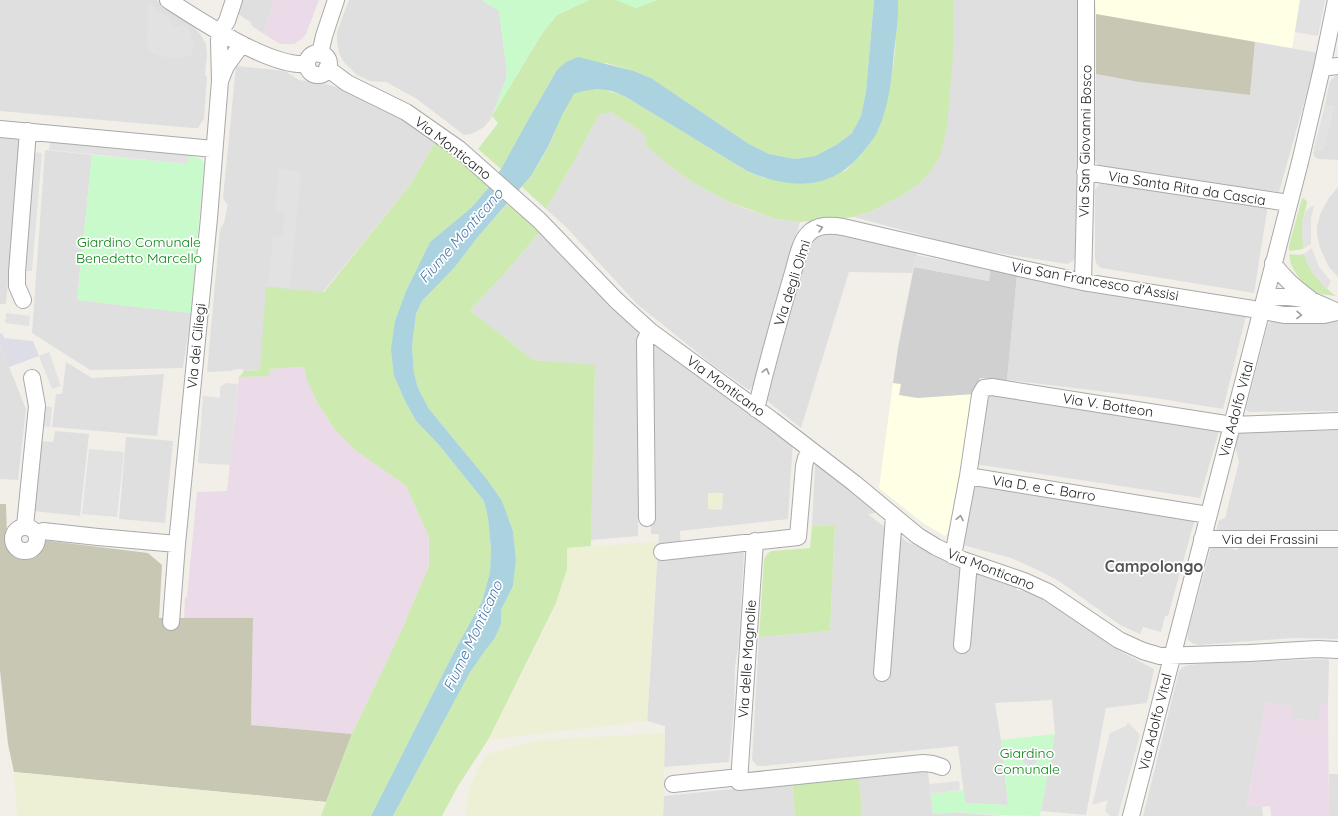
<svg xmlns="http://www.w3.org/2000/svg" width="1338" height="816" font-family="Quicksand,sans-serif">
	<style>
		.residential { fill: #e0dfdf }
		.industrial { fill: #ebdbe8 }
		.education { fill: #ffffe5 }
		.religious { fill: #d0d0d0 }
		.construction { fill: #c7c7b4 }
		.farmland { fill: #eef0d5 }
		.grass { fill: #cdebb0 }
		.park { fill: #c8facc }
		.parking { fill: #e2e2e2 }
		.plaza { fill: #dddde8 }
		.water { fill: #aad3df }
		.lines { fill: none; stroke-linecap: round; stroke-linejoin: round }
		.minor-casing { stroke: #a9a9a9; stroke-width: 18 }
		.minor { stroke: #fff; stroke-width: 16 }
		.oneway { stroke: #9c9c9c }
		.labels { text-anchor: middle; stroke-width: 3.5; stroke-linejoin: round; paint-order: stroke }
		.street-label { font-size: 14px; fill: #222; stroke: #fff }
		.park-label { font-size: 14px; fill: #0c8416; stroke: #fff }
		.water-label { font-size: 15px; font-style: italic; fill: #4a7aab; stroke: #fff }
		.quarter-label { font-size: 16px; font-weight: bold; fill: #555; stroke: #fff }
	</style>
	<rect width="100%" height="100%" fill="#f2efe9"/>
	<path class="residential" d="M0 0H157L191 24 201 35 206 44 207 54 205 75 207 76 204 119 198 128H193L0 111Z
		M238 0H274L264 34 252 26 250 22 234 11Z
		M349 0H482L499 11 507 71 506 79 492 116 490 120 484 127 477 131 471 134 464 135 417 99 386 82 370 81 357 75 343 61 339 53 337 42V32Z
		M954 0H1078V124L1076 256 1074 260 1068 264 972 249 854 217 874 210 901 196 920 183 930 172 953 26Z
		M1255 42 1318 53 1279 192 1101 168 1094 160 1096 74 1139 82 1250 95Z
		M236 66 285 71 299 80 323 83 359 94 377 101 436 141 410 185 323 292 261 361 260 370 244 371 242 369H237L233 370 231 371 207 372 220 229 224 223 228 204 226 203 223 198Z
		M1338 74V160L1318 159 1314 156 1313 152 1317 149 1323 150 1334 106 1325 105 1329 84 1331 80Z
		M606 112H611L643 133 671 167 692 182 729 202 752 211 776 219 800 222 755 385 749 390 713 365 637 304 566 227 546 209 576 158 597 118 601 114Z
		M0 135 13 136 20 140 21 145 6 304H0Z
		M45 150 92 155 77 300 191 313 183 368 90 370 32 333Z
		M1104 182 1268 205 1254 293 1101 268 1097 265 1095 258V190L1100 183Z
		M1338 187V277L1329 267 1326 261 1320 248 1317 235V226L1321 212 1329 198Z
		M835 228 918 249 912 273 849 272 801 428 765 399 808 240Z
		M540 231 562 248 559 253 560 255 639 327 638 536 591 540 595 366 533 360 470 310 507 271Z
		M1017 274 1247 312 1223 409 1149 397 1007 380Z
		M1279 319H1338V411L1249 412 1246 409 1268 324 1271 321Z
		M650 341 793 441 788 519 680 531 681 550H741L744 553 739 640 735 667 734 707 729 762 664 767 665 726 647 721 659 534H651L649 343Z
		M0 344 26 409 18 480 0 479Z
		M66 362 92 378 164 374 157 436 52 427 56 394H62Z
		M985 393 1220 427 1200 498 974 464Z
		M1246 425 1310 431 1338 430V535L1216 531 1219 520 1225 518 1239 462 1235 445 1240 430Z
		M55 431 89 434 80 516 33 511 39 441 53 442Z
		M126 437 173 441 165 523 119 519Z
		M818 462 831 471 876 513 868 514 887 529 897 532 906 541 960 567 1014 582 1017 590 1026 591 1028 587 1120 651 1154 669 1147 703 1106 708 1086 815 1041 811 1055 734 1052 700 995 703 1001 740 1008 805 965 803 958 746 763 766H757L752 760 759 637 830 631 835 525 812 526 815 466Z
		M970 480 1196 515 1168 616H1165L1161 632 1143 627 1140 634 1120 625 1059 581 1044 573 1011 558 963 545Z
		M1214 544 1236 550 1244 545 1294 548 1338 547V639L1294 638 1199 645 1194 644 1188 640V632L1211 547Z
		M1327 659 1329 661 1328 703 1322 705 1319 721 1292 719V707L1266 702 1247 804 1262 807 1263 816H1143L1179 671 1183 667 1188 665 1207 663Z
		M922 768 928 772 933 814 956 812 1002 816H862L859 776Z
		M1329 774H1338V816H1329Z
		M792 783 795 816H663L664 796Z"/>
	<path class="industrial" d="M274 0H319L306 34 302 39 294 44H280L264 34Z
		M304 367 317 402 335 430 355 450 406 486 429 537V566L406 619V621L352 734 251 725 253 618H184L185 598 187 597 197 492 227 491 239 377 269 376V369Z
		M1266 702 1292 707 1293 719 1319 721 1320 709 1322 705 1328 703 1329 816H1271L1270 806 1262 807 1247 804Z"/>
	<path class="education" d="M1095 0H1300L1292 48 1096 14Z
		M893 383 901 384 900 395 917 398 974 394 961 473 950 527 948 533 945 536 923 523 879 488Z"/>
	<path class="religious" d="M914 267 989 281 990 269 1017 274 1007 380 980 378 974 394 918 398 899 395 901 384 893 383 898 348Z"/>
	<path class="construction" d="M1096 14 1255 42 1250 95 1139 82 1096 74Z
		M0 504H6L7 535 11 546 35 550 42 540 148 553 162 565 159 618H253L251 725 352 734 326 802 14 772 8 744 0 670Z"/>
	<path class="farmland" d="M708 493H723L722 510 708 509Z
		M658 542 647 721 488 740 556 603 567 569V548Z
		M665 733 663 816H466L469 791 477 770 487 754 540 740Z
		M14 772 326 802 321 816H17Z"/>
	<path class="grass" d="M589 0H617L636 8 657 0H874L866 92 861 116 852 133 836 145 815 156 795 159 769 154 749 144 651 78 634 71 606 63 557 70 528 120 501 169 478 149 498 123 492 116 543 32 557 15Z
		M898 0H954L953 56 947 127 940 156 930 172 920 183 901 196 874 210 854 217 800 222 776 219 729 202 692 182 671 167 645 144 647 138 643 133 611 112 601 114 597 118 576 158 546 209 522 187C532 175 541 161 549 146 555 134 565 100 575 94 589 84 612 91 626 97L747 171 764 178 845 171 860 156 878 130 887 101 894 62 898 10Z
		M436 141 489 187 472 207 430 242 406 291 395 321 394 376 405 401 416 421 439 445 484 501 488 518 491 549 490 572 482 601 454 652 371 816H321L352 734 406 621V619L429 566V537L406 486 355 450 335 430 317 402 307 380 304 367 269 369V376L239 377 244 371 260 370 266 287 324 292 410 185Z
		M1302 198 1306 200 1307 203 1302 223 1303 249 1290 251 1289 250V246Z
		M507 204 540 231 507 271 470 310 533 360 595 365 591 546 567 548V569L556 603 488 740 458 786 442 816H393L469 674 484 652 495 638 501 624V610L513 586 516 560 513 531 502 502 486 478 429 409 418 388 414 373 412 347 416 314 422 301 455 267 477 238Z
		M1290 254 1299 255 1304 254C1309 270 1322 286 1336 296 1329 295 1322 295 1316 292 1305 287 1287 266 1290 254Z
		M835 525 830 631 759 637 764 559 768 553 772 551 810 548 812 526Z
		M859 776 862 816H795L792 783Z"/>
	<path class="park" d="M482 0H589L557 15 543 32 492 116 506 79 507 71 499 11Z
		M616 0H657L636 8Z
		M92 155 188 164 189 155 201 159 204 164 191 313 77 300Z
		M1055 734 1040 816 1002 815 956 812V813L933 814 931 794 964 790 965 803 1008 805 1001 740Z"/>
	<path class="parking" d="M1300 0H1325L1318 36 1295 32Z
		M148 3 155 7 157 15 161 13 170 18 171 22 174 27H178L182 24 191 31 190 36 195 45 192 54 188 57 171 58 159 56 152 53 149 49 147 43Z
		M1325 105H1334L1323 150 1317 149 1313 152Z
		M50 141 189 155 188 164 49 150Z
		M32 152 42 153 32 271H22Z
		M279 168 301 172 290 286 287 288 268 286 273 236H282L285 213 275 212Z
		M1314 205 1311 219V244L1303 249 1302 223 1306 210Z
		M1312 248 1319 267 1331 281 1327 290 1313 274 1307 262 1304 254Z
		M916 255 990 269 989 281 914 267Z
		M6 313 30 316 29 326 5 323Z
		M49 352 61 386 52 389 39 356Z
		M226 383 238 384 230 465 198 463 203 396 220 398V387Z
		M42 406 52 407 50 427 40 426Z
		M89 449 124 452 117 517 82 514Z
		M1128 722 1140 735 1118 816H1110L1105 811 1108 800 1092 805 1110 733 1126 726Z
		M959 781 960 790 931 794 929 784Z"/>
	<path class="plaza" d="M2 333 4 338 33 341 39 356 9 367 0 344V334Z
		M1022 757a8 8 0 1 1 16 0a8 8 0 1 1-16 0Z"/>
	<path class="water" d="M874 0H898C899 17 896 35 894 52 892 77 889 106 878 130 875 138 868 145 863 152 831 192 789 189 747 171L626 97 612 91 597 89 583 91 574 94 563 113 548 147 531 176 477 238 455 267 422 301 416 314 412 347 414 373 418 388 429 409 486 478 502 501 513 531 516 560 513 586 501 610V624L495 638 484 652 469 674 393 816H371L454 652 482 601 490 572 491 549 488 518 484 501 439 445 416 421 405 401 394 376 391 349 395 321 406 291 430 242 472 207 489 187 501 169 528 120 557 70 566 62 578 57 634 71 651 78 749 144 769 154 795 159 815 156 836 145 852 133 861 116 866 92Z"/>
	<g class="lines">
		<g class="minor-casing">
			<path id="minor" d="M168 0C199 20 271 68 307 64
				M234 0 227 21 220 32 219 41 220 81 226 66 242 44
				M307 64a11 11 0 1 1 22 0a11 11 0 1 1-22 0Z
				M320 54 324 36 336 0
				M327 68 347 83 406 112 459 149 539 220 616 300 650 331 772 420 854 483 918 536 936 547 963 560 1024 581 1048 592 1119 640 1143 651 1160 656 1249 653 1317 649 1338 650
				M1322 68 1338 66
				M0 129 214 149
				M1085 172 1289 203
				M1273 263C1283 278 1296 288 1310 299
				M1083 282 1086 162V0
				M1265 297H1289L1311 300 1338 312
				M23 300 17 286V272L28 131
				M756 409C767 364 779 320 792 276 796 264 799 243 808 234 817 224 831 225 843 227L1015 267 1083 282 1253 309 1284 315H1324L1337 312
				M1208 515 968 476 980 395 984 388 992 387 1232 425 1338 421
				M647 518 645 341 650 331
				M25 526 37 406 32 378
				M13 539a12 12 0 1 1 24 0a12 12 0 1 1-24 0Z
				M37 534 43 531 98 537 177 544
				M1202 539H1338
				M755 541 739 782 923 763 933 764 942 767
				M662 552 798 537 804 466 806 458 811 450
				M953 556 968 476
				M171 622 177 544 209 218 220 81
				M962 645 969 562
				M882 673 894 516
				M673 784 740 777
				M1131 816 1300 162 1322 68 1336 0"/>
		</g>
		<use href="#minor" class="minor"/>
	</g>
	<defs><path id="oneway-chevron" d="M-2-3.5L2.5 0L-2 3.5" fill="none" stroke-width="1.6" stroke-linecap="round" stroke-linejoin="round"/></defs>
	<g class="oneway">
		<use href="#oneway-chevron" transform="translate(820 228) rotate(-15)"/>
		<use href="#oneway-chevron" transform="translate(1299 315) rotate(1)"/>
		<use href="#oneway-chevron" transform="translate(766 371) rotate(-75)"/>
		<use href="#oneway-chevron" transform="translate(960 518) rotate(-79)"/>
	</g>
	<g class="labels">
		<g class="street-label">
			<text transform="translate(1085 141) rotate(-89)" y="5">Via San Giovanni Bosco</text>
			<text transform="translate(453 148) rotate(38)" y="5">Via Monticano</text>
			<text transform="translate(1187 188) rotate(9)" y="5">Via Santa Rita da Cascia</text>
			<text transform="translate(1095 281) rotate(10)" y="5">Via San Francesco d'Assisi</text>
			<text transform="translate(792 283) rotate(-72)" y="5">Via degli Olmi</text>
			<text transform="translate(196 346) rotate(-84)" y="5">Via dei Ciliegi</text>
			<text transform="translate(726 386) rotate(36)" y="5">Via Monticano</text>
			<text transform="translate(1108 405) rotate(9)" y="5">Via V. Botteon</text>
			<text transform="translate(1236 409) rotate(-75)" y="5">Via Adolfo Vital</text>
			<text transform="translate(1044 488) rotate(9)" y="5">Via D. e C. Barro</text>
			<text x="1270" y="544">Via dei Frassini</text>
			<text transform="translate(991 569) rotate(21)" y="5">Via Monticano</text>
			<text transform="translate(747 659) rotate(-86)" y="5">Via delle Magnolie</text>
			<text transform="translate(1155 722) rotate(-76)" y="5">Via Adolfo Vital</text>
		</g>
		<g class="park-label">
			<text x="139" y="247">Giardino Comunale<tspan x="139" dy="16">Benedetto Marcello</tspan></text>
			<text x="1027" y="758">Giardino<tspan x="1027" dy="16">Comunale</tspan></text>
		</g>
		<g class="water-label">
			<text transform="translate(461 236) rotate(-49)" y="5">Fiume Monticano</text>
			<text transform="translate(473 636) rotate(-65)" y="5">Fiume Monticano</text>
		</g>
		<g class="quarter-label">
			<text x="1154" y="572">Campolongo</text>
		</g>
	</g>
</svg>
